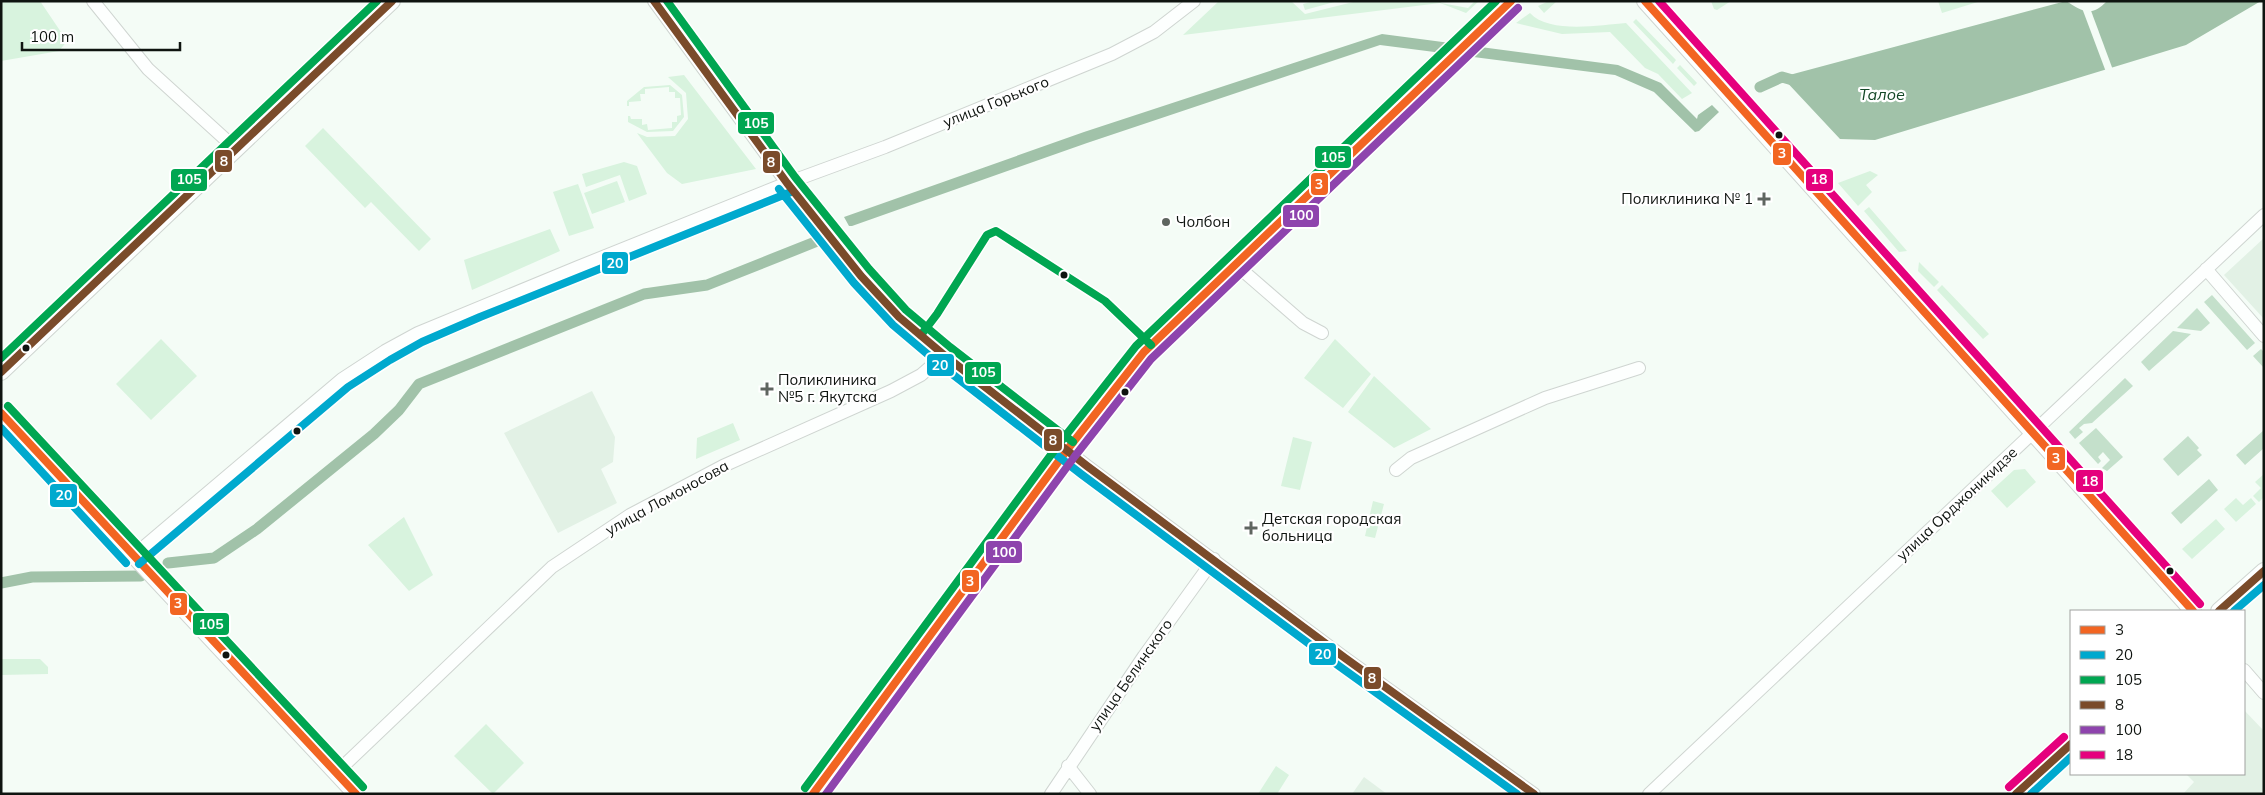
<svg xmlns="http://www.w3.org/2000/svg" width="2265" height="795" font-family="Mulish,sans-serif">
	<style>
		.built { fill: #e2f1e5 }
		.green { fill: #d8f3de }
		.forest { fill: #c4e0cb }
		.water { fill: #a1c2a9 }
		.pier { fill: #f4fcf6 }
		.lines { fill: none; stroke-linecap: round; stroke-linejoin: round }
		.canal { stroke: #a1c2a9; stroke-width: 11 }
		.minor-casing { stroke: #cfd5d1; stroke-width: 14 }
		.major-casing { stroke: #cfd5d1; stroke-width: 18 }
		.minor { stroke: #fdfffe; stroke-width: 12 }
		.major { stroke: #fdfffe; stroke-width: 16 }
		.bus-1-casing { stroke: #fff; stroke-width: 11 }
		.bus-2-casing { stroke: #fff; stroke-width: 11 }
		.bus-3-casing { stroke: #fff; stroke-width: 11 }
		.bus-4-casing { stroke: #fff; stroke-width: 11 }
		.bus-5-casing { stroke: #fff; stroke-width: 11 }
		.bus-6-casing { stroke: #fff; stroke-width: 11 }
		.bus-1 { stroke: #f26522; stroke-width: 8 }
		.bus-2 { stroke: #00a9ce; stroke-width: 8 }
		.bus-3 { stroke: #00a651; stroke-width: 8 }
		.bus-4 { stroke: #7a4b2a; stroke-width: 8 }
		.bus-5 { stroke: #8e44ad; stroke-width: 8 }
		.bus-6 { stroke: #e5007d; stroke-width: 8 }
		.bus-dot { fill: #0f1410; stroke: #fff; stroke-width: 2 }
		.poi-dot { fill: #5f6560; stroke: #fff; stroke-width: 2 }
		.labels { text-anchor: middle; stroke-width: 4.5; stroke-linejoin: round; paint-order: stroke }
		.street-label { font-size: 15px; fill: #0f1410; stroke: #fff }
		.poi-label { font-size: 15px; fill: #0f1410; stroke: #fff; text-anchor: start }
		.water-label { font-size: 16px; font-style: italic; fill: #134726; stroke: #fff }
		.line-badge { stroke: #fff; stroke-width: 2 }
		.badge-label { font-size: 14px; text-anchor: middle; font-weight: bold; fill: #fff }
	</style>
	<rect width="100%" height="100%" fill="#f4fcf6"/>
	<path class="built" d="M2264 238V319L2224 275Z
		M592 391 615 437 613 462 601 469 617 503 558 533 504 433Z
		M2244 710 2264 731V794H2183L2194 782 2186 774H2244Z
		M1364 777 1387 794H1352Z"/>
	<path class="green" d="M1 1H40L67 41 59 51 1 61Z
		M1219 1H1291L1305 14 1357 1H1442L1441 3 1468 8 1475 1H1479L1466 13 1440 3 1183 35Z
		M1314 1H1338L1305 10 1303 4Z
		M1549 1H1557L1544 13 1538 6Z
		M1711 1H1731L1717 10 1714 9Z
		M1938 1H1981L1942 13Z
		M1530 13C1549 34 1600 25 1626 23L1692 93 1682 99 1658 74 1645 68 1610 32 1562 34 1516 23Z
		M1636 19 1676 60 1673 64 1633 22Z
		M1680 65 1697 83 1694 86 1677 68Z
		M684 75 756 169 682 184 667 173 637 133 647 137 675 136 688 119 686 93 668 77Z
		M670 85 682 95 684 117 673 131 647 132 628 122V116H630L631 119H642V125L647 124 648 130 672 128V122H677V116L681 115 680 98H675V92H669V87L645 89V94H640L641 101 629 102V106H627V101L644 87Z
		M323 128 431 239 419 251 371 202 365 208 305 146Z
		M624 162 637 166 647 194 629 201 620 175 586 187 582 174Z
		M1870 171 1878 175 1866 185 1872 192 1858 206 1838 183Z
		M617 181 625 202 592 214 584 193Z
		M578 184 594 228 569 236 553 192Z
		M1869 207 1907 251 1899 252 1864 211Z
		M550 229 560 251 472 290 464 260Z
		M1919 262 1939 282 1934 287 1918 271Z
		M1942 285 1989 334 1983 339 1937 290Z
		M161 339 197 376 151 420 116 384Z
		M1335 339 1371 374 1343 408 1304 378Z
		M1374 376 1431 429 1394 448 1348 412Z
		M733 423 740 440 696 459 697 438Z
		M1293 437 1312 442 1300 490 1281 486Z
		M2025 469 2036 482 2007 508 1991 491 2014 470Z
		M2264 474V497L2259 502 2253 496 2261 488 2255 482Z
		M2236 498 2243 505 2251 498 2256 504 2236 522 2224 509Z
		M1373 501 1384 504 1375 538 1365 536Z
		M404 517 433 575 409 591 368 545Z
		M2216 519 2225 529 2192 559 2182 549Z
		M1 659H40L48 667V674L1 675Z
		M486 724 524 763 493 794 454 756Z
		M1276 766 1289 775 1277 794H1258Z"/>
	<path class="forest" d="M2212 295 2255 343 2247 350 2204 302Z
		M2197 308 2210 323 2201 331 2177 328Z
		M2173 331 2191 334 2149 371 2141 362Z
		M2261 349 2264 352V368L2253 356Z
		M2125 378 2133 386 2092 423 2084 424 2079 428 2083 432 2075 439 2069 432Z
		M2096 428 2123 457 2107 471 2102 468 2110 460 2103 452 2098 457 2101 461 2098 464 2079 443Z
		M2264 430V448L2245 465 2236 455Z
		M2188 436 2199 448 2197 450 2202 455 2178 476 2163 459Z
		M2209 479 2218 490 2181 524 2171 513Z"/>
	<path class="water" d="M2066 1C2082 11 2091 18 2107 1H2261L2186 45 1875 140 1840 139 1782 77Z
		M1382 34 1618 65 1661 83 1697 119 1698 115 1712 105 1719 112 1699 131 1695 132 1654 92 1615 75 1380 45 1087 143 852 226H849L844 217 1084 132Z"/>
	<path class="pier" d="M2082 8H2090L2113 70 2106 72Z"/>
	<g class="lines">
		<path class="canal" d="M1760 87 1782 77 1796 81
			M168 563 214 558 257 529 374 434 399 410 419 384 644 294 707 285 820 240
			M1 583 32 577 141 576"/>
		<g class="minor-casing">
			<path id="minor" d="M93 1 148 69 236 149
				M654 1 787 183 861 276 899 317 944 355 1087 466 1345 658 1534 794
				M1235 264 1303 323 1322 333
				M2206 269 2264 336
				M1396 470 1411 458 1545 398 1639 368
				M133 556 342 379 385 351 418 333 578 267 787 183 885 147 1112 54 1154 32 1194 1
				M2244 670 2264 693
				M1068 766 1090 794
				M336 773 552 567 630 515 723 466 891 391 921 375 944 355
				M1051 794 1144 656 1214 559
				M1649 794 2264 215"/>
		</g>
		<g class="major-casing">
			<path id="major" d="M1645 1 2193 611
				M1 372 392 1
				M1 413 356 794
				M2219 611 2264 571
				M813 794 1067 450 1144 352 1511 1
				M2016 794 2071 744"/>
		</g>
		<use href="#minor" class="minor"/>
		<use href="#major" class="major"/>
		<g class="bus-1-casing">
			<path id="bus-1" d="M1645 1 2193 611
				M1 413 356 794
				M813 794 1067 450 1144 352 1511 1"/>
		</g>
		<g class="bus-2-casing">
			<path id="bus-2" d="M779 189 854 283 893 325 938 363 1081 474 1339 666 1517 794
				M1 428 126 563
				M139 564 348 387 390 360 422 342 480 317 791 192
				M2234 611 2264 585
				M2031 794 2071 757"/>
		</g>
		<g class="bus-3-casing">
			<path id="bus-3" d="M667 1 795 177 869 269 906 310 950 347 1073 442
				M921 335 937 314 987 235 996 231 1105 301 1151 345
				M1 358 377 1
				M8 406 363 787
				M805 788 1059 444 1136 346 1496 1"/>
		</g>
		<g class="bus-4-casing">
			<path id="bus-4" d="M654 1 787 183 861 276 899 317 944 355 1087 466 1345 658 1534 794
				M1 372 392 1
				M2219 611 2264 571
				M2016 794 2071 744"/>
		</g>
		<g class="bus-5-casing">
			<path id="bus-5" d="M826 794 1075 456 1151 359 1518 8"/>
		</g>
		<g class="bus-6-casing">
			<path id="bus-6" d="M1659 1 2200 604
				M2009 787 2064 737"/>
		</g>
		<use href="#bus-1" class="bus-1"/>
		<use href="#bus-2" class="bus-2"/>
		<use href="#bus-3" class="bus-3"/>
		<use href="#bus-4" class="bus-4"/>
		<use href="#bus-5" class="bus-5"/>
		<use href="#bus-6" class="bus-6"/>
	</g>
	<g class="bus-dot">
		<circle cx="1779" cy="135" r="4.5"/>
		<circle cx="1064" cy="275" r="4.5"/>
		<circle cx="26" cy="348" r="4.5"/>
		<circle cx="1125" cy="392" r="4.5"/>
		<circle cx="297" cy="431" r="4.5"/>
		<circle cx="2170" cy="571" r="4.5"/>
		<circle cx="226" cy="655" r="4.5"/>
	</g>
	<g class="poi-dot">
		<path d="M1761.5 191.5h5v5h5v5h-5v5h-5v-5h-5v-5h5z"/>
		<circle cx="1166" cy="222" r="5"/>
		<path d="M764.5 381.5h5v5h5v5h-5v5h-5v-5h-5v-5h5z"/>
		<path d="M1248.5 520.5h5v5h5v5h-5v5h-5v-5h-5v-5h5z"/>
	</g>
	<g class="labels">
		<g class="street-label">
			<text transform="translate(996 102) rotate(-22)" y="5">улица Горького</text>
			<text transform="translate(667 498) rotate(-29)" y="5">улица Ломоносова</text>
			<text transform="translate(1957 504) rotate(-43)" y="5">улица Орджоникидзе</text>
			<text transform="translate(1131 675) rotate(-55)" y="5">улица Белинского</text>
		</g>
		<g class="poi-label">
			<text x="1753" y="204" text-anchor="end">Поликлиника № 1</text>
			<text x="1176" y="227">Чолбон</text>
			<text x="778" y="385">Поликлиника<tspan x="778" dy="17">№5 г. Якутска</tspan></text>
			<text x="1262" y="524">Детская городская<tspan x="1262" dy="17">больница</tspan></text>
		</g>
		<g class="water-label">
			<text x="1882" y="100">Талое</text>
		</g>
	</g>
	<g class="line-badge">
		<rect x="737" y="111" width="38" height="24" rx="5" fill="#00a651"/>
		<rect x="1772" y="142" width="20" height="24" rx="5" fill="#f26522"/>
		<rect x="1314" y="145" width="38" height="24" rx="5" fill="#00a651"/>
		<rect x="214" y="149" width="19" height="24" rx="5" fill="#7a4b2a"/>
		<rect x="762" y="150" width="19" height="24" rx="5" fill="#7a4b2a"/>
		<rect x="170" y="168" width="38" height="24" rx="5" fill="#00a651"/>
		<rect x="1805" y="168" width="29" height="24" rx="5" fill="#e5007d"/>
		<rect x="1310" y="172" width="19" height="24" rx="5" fill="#f26522"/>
		<rect x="1282" y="204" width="38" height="24" rx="5" fill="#8e44ad"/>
		<rect x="601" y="251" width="28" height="24" rx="5" fill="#00a9ce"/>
		<rect x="926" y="353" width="29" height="24" rx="5" fill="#00a9ce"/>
		<rect x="964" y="361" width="38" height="24" rx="5" fill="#00a651"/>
		<rect x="1043" y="428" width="20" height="24" rx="5" fill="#7a4b2a"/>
		<rect x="2046" y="446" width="20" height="25" rx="5" fill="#f26522"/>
		<rect x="2075" y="469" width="29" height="24" rx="5" fill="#e5007d"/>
		<rect x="49" y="483" width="29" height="25" rx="5" fill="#00a9ce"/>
		<rect x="985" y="540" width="38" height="24" rx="5" fill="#8e44ad"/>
		<rect x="961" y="569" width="19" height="24" rx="5" fill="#f26522"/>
		<rect x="169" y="592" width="19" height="24" rx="5" fill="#f26522"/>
		<rect x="192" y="612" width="38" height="24" rx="5" fill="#00a651"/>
		<rect x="1308" y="642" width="29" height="24" rx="5" fill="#00a9ce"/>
		<rect x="1363" y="666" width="19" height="24" rx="5" fill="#7a4b2a"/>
	</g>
	<g class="badge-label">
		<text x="756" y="128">105</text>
		<text x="1782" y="158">3</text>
		<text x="1333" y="162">105</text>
		<text x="224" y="166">8</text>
		<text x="771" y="167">8</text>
		<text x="189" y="184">105</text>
		<text x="1819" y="184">18</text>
		<text x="1319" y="189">3</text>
		<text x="1301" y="220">100</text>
		<text x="615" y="268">20</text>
		<text x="940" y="370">20</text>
		<text x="983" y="377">105</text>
		<text x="1053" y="445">8</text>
		<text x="2056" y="463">3</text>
		<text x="2090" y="486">18</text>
		<text x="64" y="500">20</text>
		<text x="1004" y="557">100</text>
		<text x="970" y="586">3</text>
		<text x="178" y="608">3</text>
		<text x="211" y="629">105</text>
		<text x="1323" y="659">20</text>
		<text x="1372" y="683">8</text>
	</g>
	<rect width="2265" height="795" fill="none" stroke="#0f1410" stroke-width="5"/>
	<rect x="2070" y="610" width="175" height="165" fill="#ffffff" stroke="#9fa19f"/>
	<rect x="2080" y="626" width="25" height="8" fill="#f26522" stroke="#9fa19f"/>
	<text x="2115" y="635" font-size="15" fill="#0f1410">3</text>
	<rect x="2080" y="651" width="25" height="8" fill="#00a9ce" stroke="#9fa19f"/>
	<text x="2115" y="660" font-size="15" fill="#0f1410">20</text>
	<rect x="2080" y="676" width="25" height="8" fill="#00a651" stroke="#9fa19f"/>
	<text x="2115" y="685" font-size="15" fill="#0f1410">105</text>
	<rect x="2080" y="701" width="25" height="8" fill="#7a4b2a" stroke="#9fa19f"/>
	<text x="2115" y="710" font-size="15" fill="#0f1410">8</text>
	<rect x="2080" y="726" width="25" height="8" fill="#8e44ad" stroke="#9fa19f"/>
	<text x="2115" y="735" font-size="15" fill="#0f1410">100</text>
	<rect x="2080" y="751" width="25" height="8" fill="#e5007d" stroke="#9fa19f"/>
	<text x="2115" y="760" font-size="15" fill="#0f1410">18</text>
	<path d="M22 42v8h158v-8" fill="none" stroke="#0f1410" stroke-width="2.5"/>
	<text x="30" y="42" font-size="15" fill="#0f1410" stroke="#ffffff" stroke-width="4" paint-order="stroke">100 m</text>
</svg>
